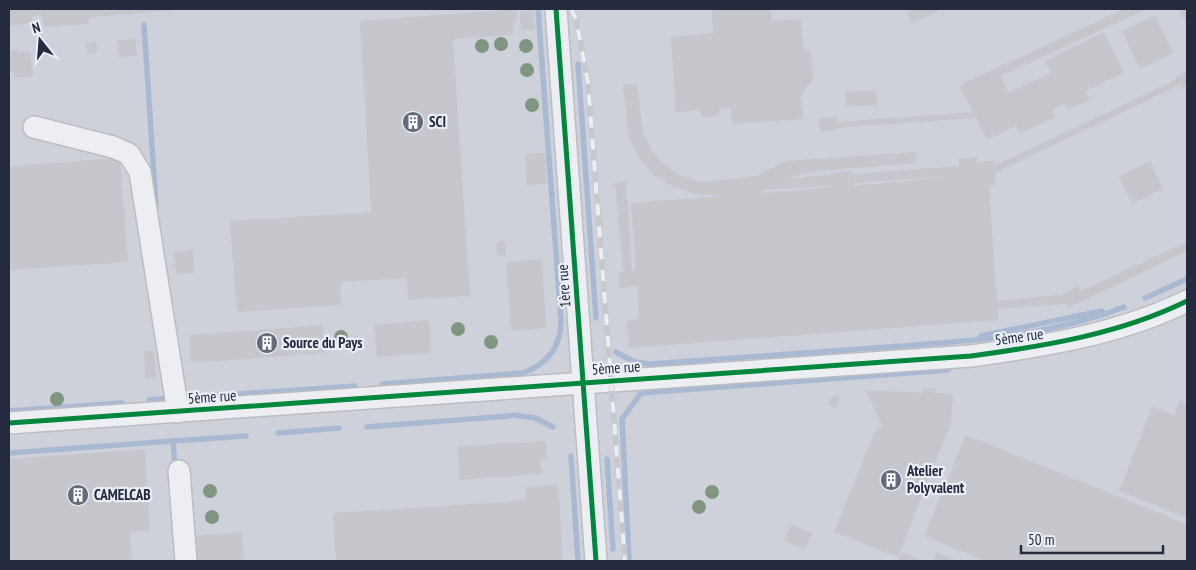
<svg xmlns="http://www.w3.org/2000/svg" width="1196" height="570" font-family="'PT Sans Narrow',sans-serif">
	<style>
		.built { fill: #ced1da }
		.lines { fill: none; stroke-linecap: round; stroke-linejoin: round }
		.stream { stroke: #aab9d2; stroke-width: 5.5 }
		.building { fill: #c5c7cc; fill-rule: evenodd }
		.minor-casing { stroke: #bbbdc2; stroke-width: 24 }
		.minor { stroke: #edeef1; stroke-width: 21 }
		.rail-casing { stroke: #c6c8cc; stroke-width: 5.5 }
		.rail { stroke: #eaeef5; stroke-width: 4; stroke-dasharray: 11; stroke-linecap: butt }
		.cycleway-casing { stroke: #eaeef5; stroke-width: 8 }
		.cycleway { stroke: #00873e; stroke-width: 5 }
		.tree { fill: #809682 }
		.labels { text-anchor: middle; stroke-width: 4.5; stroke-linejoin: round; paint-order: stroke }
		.poi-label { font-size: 15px; font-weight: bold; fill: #242b3e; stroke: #eaeef5; text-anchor: start }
		.street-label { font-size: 15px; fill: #242b3e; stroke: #eaeef5 }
	</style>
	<rect width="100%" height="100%" fill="#dee0e4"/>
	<path class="built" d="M9 9H1187V561H9Z"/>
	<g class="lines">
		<path class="stream" d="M144 25 156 207
			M578 64 596 318
			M1145 298 1187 279
			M981 336 1102 311
			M616 352 634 362 650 364C725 359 799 353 874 348 958 342 1043 338 1124 307
			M382 384 523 373C547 364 561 347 561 321L538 9
			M181 398 355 386
			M149 400 172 398
			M9 411 122 403
			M513 415 535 418 553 427
			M367 427 509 416
			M278 433 339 428
			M9 453 173 441
			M571 456 578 561
			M607 459 613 549
			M175 468 173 441 246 436
			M629 561 622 419 641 393 948 370"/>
	</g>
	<path class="building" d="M9 9H177V10L103 16 89 19V24L44 27 41 15 32 17 33 22 9 27Z
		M516 9 517 22H513V35L453 39 470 296 408 300 407 278 340 282 341 305 237 312 230 221 371 212 360 21Z
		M712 9H771L772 21 801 19 804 50H811L813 81 805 89 801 97 804 119 732 124 731 108 719 109V116L701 117 700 110 676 112 671 37 713 33Z
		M906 9H942L912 23Z
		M1124 9H1147L1001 76 1008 93 1051 73 1045 61 1104 32 1124 73 1085 91 1090 100 1068 110 1065 104 1052 110 1056 117 1020 134 1016 126 987 140 976 118 838 128V130L820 132 819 118 837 117V122L973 112 960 87 964 83Z
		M1179 9H1187V26Z
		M533 10 535 30 521 31 520 11Z
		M1155 16 1173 53 1140 69 1122 31Z
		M136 39 137 56 119 57 117 40Z
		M96 42 97 53 87 54 85 43Z
		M17 49V52L30 51 33 77 14 78 13 71 9 72V50Z
		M1187 71V86L1181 89 1180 85 995 173 996 185H989L997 301 1061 295 1078 286 1080 291 1187 242V251L1068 308 1066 304 998 309V320L629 348 627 321 639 319 637 286 620 288 619 272H623L615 183 626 181 632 271H636L631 203 722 196 695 194 673 187 654 175 640 159 629 138 623 84H637L643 133 652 150 662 163 679 175 697 181H713L756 176 785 161 916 152 917 163 819 171 781 179 831 175 830 173 852 171V174L959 166V159L976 157 977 162 993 161 994 166 1177 79 1176 77ZM960 176 854 186 853 183ZM831 186 832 187 761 193 764 190Z
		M876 90 877 105 846 107 845 92Z
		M545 153 547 184 527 185 525 154Z
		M120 158 128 262 9 270V166Z
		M1150 161 1163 189 1132 204 1119 176Z
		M499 241H505L506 255 497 256 496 244Z
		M193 250 194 273 176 274 174 252Z
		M542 259 546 328 511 331 506 262Z
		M429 320 431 353 377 357 374 325Z
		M323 325 324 338 345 337 346 347 325 349V353L191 363 189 335Z
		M144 351H154L156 378H145Z
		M923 388H935V393L953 394 951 423 898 557 834 532 877 426 883 428 866 390 922 393Z
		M832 396 840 397 836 407 828 405Z
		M1180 400 1187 403V518L1119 491 1152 407 1174 415Z
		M966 435 1187 524V561H985L924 536Z
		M546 441 547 458 540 459 542 474 460 480 458 446Z
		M145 449 150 531 130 532 132 561H9V459Z
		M558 484 563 561H336L333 513 506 502 526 499 525 487Z
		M791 525 812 533 805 549 784 541Z
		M242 532 244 561H194L192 536Z
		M901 552 920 559 919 561H897Z
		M937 552 958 561H933Z"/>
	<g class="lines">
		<g class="minor-casing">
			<path id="minor" d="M556 9 596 561
				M34 127 113 147 129 154 140 172 178 412
				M9 423 971 356C1045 346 1120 334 1187 301
				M179 471 186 561"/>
		</g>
		<use href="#minor" class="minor"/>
		<g class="rail-casing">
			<path id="rail" d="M571 9 576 19 588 83 625 561"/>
		</g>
		<use href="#rail" class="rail"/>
		<g class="cycleway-casing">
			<path id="cycleway" d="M556 9 596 561
				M9 423 971 356C1045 346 1120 334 1187 301"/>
		</g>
		<use href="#cycleway" class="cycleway"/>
	</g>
	<g class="tree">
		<circle cx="501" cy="44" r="7"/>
		<circle cx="482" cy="46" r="7"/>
		<circle cx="526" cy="46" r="7"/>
		<circle cx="527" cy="70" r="7"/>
		<circle cx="532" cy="105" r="7"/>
		<circle cx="458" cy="329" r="7"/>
		<circle cx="341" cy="337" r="7"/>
		<circle cx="491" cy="342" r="7"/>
		<circle cx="57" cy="399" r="7"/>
		<circle cx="210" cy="491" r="7"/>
		<circle cx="712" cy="492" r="7"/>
		<circle cx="699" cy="507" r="7"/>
		<circle cx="212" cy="517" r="7"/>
	</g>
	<defs>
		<g id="building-disc" transform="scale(1.125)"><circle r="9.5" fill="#656a78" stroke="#eaeef5"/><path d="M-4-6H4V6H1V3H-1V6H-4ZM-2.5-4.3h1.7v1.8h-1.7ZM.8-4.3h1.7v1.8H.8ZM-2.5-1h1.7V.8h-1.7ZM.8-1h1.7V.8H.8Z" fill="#fff"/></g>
	</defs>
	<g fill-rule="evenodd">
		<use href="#building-disc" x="413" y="122"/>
		<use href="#building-disc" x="267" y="343"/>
		<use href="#building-disc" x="891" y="480"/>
		<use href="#building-disc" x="78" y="495"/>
	</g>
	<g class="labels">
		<g class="poi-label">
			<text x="429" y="127">SCI</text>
			<text x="283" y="348">Source du Pays</text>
			<text x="907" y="476">Atelier<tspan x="907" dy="17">Polyvalent</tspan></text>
			<text x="94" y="500">CAMELCAB</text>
		</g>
		<g class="street-label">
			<text transform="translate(564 286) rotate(-94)" y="5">1ère rue</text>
			<text transform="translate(1019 337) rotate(-8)" y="5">5ème rue</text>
			<text transform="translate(616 368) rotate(-4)" y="5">5ème rue</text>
			<text transform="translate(212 397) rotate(-4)" y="5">5ème rue</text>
		</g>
	</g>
	<rect width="1196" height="570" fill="none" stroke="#242b3e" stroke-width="20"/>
	<g transform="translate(40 40) rotate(343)" stroke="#eaeef5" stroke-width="4" paint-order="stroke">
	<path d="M0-4L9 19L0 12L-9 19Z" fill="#242b3e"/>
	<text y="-8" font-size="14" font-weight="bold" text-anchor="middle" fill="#242b3e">N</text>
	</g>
	<path d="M1021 545v8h142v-8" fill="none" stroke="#242b3e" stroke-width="2.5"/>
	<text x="1028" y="545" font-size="15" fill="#242b3e" stroke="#eaeef5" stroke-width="4" paint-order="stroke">50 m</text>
</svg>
